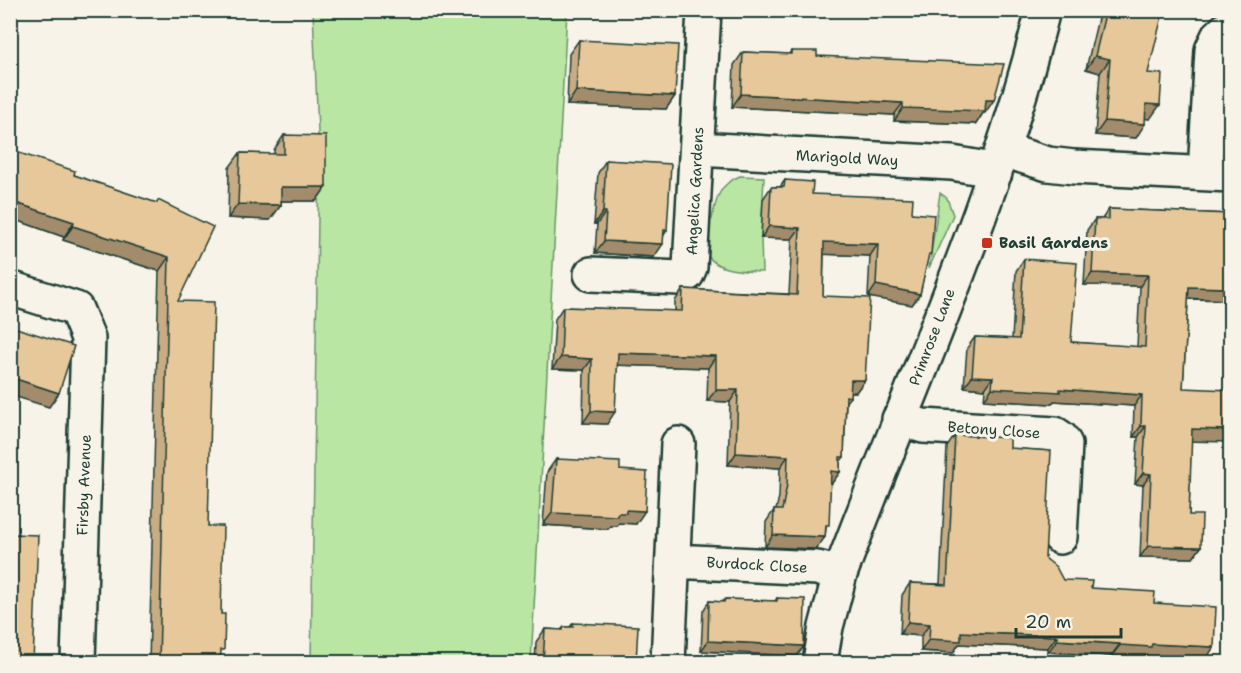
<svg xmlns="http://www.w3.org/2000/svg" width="1241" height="673" font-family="'Shantell Sans',sans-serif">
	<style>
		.green { fill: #b9e6a3; stroke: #6c926c; stroke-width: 1.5 }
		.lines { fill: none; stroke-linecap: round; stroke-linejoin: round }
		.minor-casing { stroke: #1f3d34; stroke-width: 38 }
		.minor { stroke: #f7f3e8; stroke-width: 33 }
		.wall { fill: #c7ac84; stroke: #1f3d34; stroke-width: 1.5 }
		.shaded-wall { fill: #a28c6c; stroke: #1f3d34; stroke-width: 1.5 }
		.building { fill: #e7c89a; stroke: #1f3d34; stroke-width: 1.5 }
		.poi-dot { fill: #c8321e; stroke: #f7f3e8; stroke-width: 2 }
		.labels { text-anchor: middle; stroke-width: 6; stroke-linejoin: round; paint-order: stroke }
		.street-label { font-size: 15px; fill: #1f3d34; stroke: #f7f3e8 }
		.poi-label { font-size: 15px; font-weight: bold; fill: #1f3d34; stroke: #f7f3e8; text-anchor: start }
	</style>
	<rect width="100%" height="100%" fill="#f7f3e8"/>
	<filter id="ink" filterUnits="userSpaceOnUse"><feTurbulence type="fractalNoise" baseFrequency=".0167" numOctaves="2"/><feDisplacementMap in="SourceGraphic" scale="12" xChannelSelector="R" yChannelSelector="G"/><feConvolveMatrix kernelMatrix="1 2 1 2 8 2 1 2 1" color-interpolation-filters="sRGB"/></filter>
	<g filter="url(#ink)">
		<path class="green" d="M313 11H567L531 662H311L319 156Z
			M1230 44V152L1223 145 1228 46Z
			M740 176 764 177 761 238 762 272C743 271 713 272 705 250 703 243 703 233 702 226L712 219C716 199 719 184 740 176Z
			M940 193 947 198 953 215 929 268Z"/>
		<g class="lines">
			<g class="minor-casing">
				<path id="minor" d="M697 149 952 163 981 168 995 173
					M1003 150 1048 164 1074 167 1230 175
					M1205 173 1212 50 1218 37 1230 26
					M591 274 680 278 687 274 690 267 704 10
					M10 288 76 309 88 338 78 662
					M899 419 923 426 1055 434 1061 438 1065 444 1060 537
					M673 561 817 568 840 574
					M668 662 678 444
					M820 662 826 627 840 574C910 387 995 205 1043 10"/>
			</g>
			<use href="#minor" class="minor"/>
		</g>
		<path class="wall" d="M1100 10H1142L1148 73 1150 119 1146 118 1136 138 1095 135 1100 73 1086 69Z
			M579 40 675 96 666 109 567 105 569 54Z
			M791 51 817 56 985 113H983L976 124 894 121V115L732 107 734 65 743 52 789 54Z
			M284 135 326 187 316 201H281V205L270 220 228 218 229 168 240 153 274 154V150Z
			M10 150 74 175 156 203 178 301 208 526 221 614 220 663H149L159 271 63 240 64 237 10 218Z
			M606 160 667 230 664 235 654 257 595 253 597 224H594L598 173Z
			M785 180 812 194 912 213 927 260 920 294 912 305 868 297 870 256 824 254 823 296 865 380 856 392H850V397L846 402 844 457 840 462V472L832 483H831L825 537 816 549 765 547 766 522 774 510H776L779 497 780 468 728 465 730 402 707 401 708 368 618 365 607 424 583 423 584 370 552 369 555 319 563 307 675 311V301L683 289 789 294 792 239 761 238 763 199 771 187H780Z
			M1109 209 1230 214V300L1188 299 1183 388 1191 441 1189 515 1201 547 1193 558 1140 557 1143 485 1135 484 1138 437H1133L1134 406 1054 401 1052 404 984 400 985 389 964 387 967 348 975 337 1012 339 1016 271 1024 259 1071 342 1137 347 1140 286 1084 285 1087 230 1095 219H1102Z
			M955 435 1010 448 1045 558 1063 580 1091 588 1154 603 1206 659 1145 656 1143 659 1111 657V656L1048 652V648L959 644 953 653 921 651V636L900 634 902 595 910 583 940 584 947 447Z
			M556 459 620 470 636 524 619 523 617 526H611L608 529 543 525 547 472Z
			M777 598 804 646 797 656 701 651 703 611 709 601 722 602 725 599 775 601Z
			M573 623 636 663H535L536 642 545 629 561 630 564 627H570Z"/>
		<path class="shaded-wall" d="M915 10H1002L998 16 913 13Z
			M1095 56 1110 59 1100 73 1086 69Z
			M576 91 675 96 666 109 567 105Z
			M741 94 903 103 894 115 732 107Z
			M986 100H994L985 113H983L976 124 894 121 903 108Z
			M1146 104 1160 105 1150 119 1137 118Z
			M1105 121 1145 124 1136 138 1095 135Z
			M281 187H326L316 201H271Z
			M10 201 74 222 64 237 10 218Z
			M238 204 281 205 270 220 228 218Z
			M603 212H606L597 224H594Z
			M73 226 169 257 159 271 63 240Z
			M769 226 800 228 792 239 761 238Z
			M604 241 663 244 654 257 595 253Z
			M824 242 878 244 870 256 815 254Z
			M1092 273 1148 275 1140 286 1084 285Z
			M876 285 920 294 912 305 868 297Z
			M1189 287 1230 288V300L1180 298Z
			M618 353 716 356 708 368 610 365Z
			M561 357 592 359 584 370 552 369Z
			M972 376 993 377 985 389 964 387Z
			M10 377 59 393 49 407 10 395Z
			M851 380H865L856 392H843Z
			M992 388 1060 389 1142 395 1134 406 1054 401 1052 404 984 400Z
			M716 390H738L730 402 707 401Z
			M591 411 615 412 607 424 583 423Z
			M1141 426H1146L1138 437H1133Z
			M1192 429 1230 430V442L1184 441Z
			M736 453 788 456 780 468 728 465Z
			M831 471 840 472 832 483H823Z
			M1143 473 1151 474 1143 485 1135 484Z
			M626 510 645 511 636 524 619 523 617 526H611L608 529 543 525 552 513H618Z
			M773 535 825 537 816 549 765 547Z
			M1148 546 1201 547 1193 558 1140 557Z
			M908 622 930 624 921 636 900 634Z
			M961 632 1057 636 1048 648 959 644 953 653 921 651 929 639Z
			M1057 640 1120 644 1111 656 1048 652Z
			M708 641 804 646 797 656 701 651Z
			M1152 644 1214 647 1206 659 1145 656 1143 659 1111 657 1120 645Z"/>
		<path class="building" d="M1106 10H1142V11L1162 16 1148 73 1162 74 1160 105 1146 104 1145 124 1105 121 1110 59 1095 56Z
			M579 40 678 45 675 96 576 91Z
			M791 51H817V56L1004 64 994 100H986L985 111 903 108V103L741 94 743 52 791 54Z
			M284 135 326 136V187H281V205L238 204 240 153 284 154Z
			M10 150 75 171 74 175 157 203 158 200 213 227 178 301 214 302 208 526H223L221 614H225L224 650H221L220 663H159L169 257 73 226 74 222 10 201Z
			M606 160 671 164 667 230H664L663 244 604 241 606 212H603Z
			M785 180 813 182 812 194 913 198 912 213 934 215 931 254H929L920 294 876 285 878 244 824 242 823 296 870 298 865 380H851L850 397 846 396 844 457H840V472L831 471 829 525H826L825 537 773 535 774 510H782L787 485 788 456 736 453 738 390H716V356L618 353 615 412 591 411 592 359 561 357 563 307 682 311 683 289 797 295 800 228 769 226 771 187H784Z
			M1109 209 1230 214V288L1189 287 1183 388 1230 390V430L1192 429 1189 515H1202L1201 547 1148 546 1151 474 1143 473 1146 426H1141L1142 395 1060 389V392L992 388 993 377 972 376 975 337 1019 339 1024 259 1077 263 1071 342 1145 347 1148 275 1092 273 1095 219H1109Z
			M10 326 74 346 59 393 10 377Z
			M955 435 1010 438V448L1051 451 1045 558 1056 567 1063 580 1092 581 1091 588 1155 592 1154 603 1216 607 1214 647 1152 644 1151 647 1120 645V644L1057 640V636L961 632V641L929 639 930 624 908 622 910 583 947 585Z
			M556 459 620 462V470L647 472 645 511 626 510V513H618L617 516 552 513Z
			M10 534 38 535 33 663H10Z
			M777 598 805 599 804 646 708 641 709 601 724 602 725 599 777 601Z
			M573 623 638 626 636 663H543L545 629 563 630 564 627H573Z"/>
	</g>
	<rect class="poi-dot" x="981" y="237" width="12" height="12" rx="3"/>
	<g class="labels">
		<g class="street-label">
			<text transform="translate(847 158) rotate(3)" y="5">Marigold Way</text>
			<text transform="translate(695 191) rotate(-87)" y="5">Angelica Gardens</text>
			<text transform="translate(932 337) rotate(-69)" y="5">Primrose Lane</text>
			<text transform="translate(994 430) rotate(4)" y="5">Betony Close</text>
			<text transform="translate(84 485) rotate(-88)" y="5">Firsby Avenue</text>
			<text transform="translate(757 565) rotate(3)" y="5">Burdock Close</text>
		</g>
		<g class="poi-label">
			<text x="999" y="248">Basil Gardens</text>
		</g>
	</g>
	<rect width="1241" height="673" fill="none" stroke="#f7f3e8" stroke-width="36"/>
	<rect x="18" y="18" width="1205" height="637" fill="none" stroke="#1f3d34" stroke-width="2" filter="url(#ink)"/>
	<path d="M1016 628v9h105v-9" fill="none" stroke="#1f3d34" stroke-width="3"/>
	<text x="1025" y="628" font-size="18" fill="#1f3d34" stroke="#f7f3e8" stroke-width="4.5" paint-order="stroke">20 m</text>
</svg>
